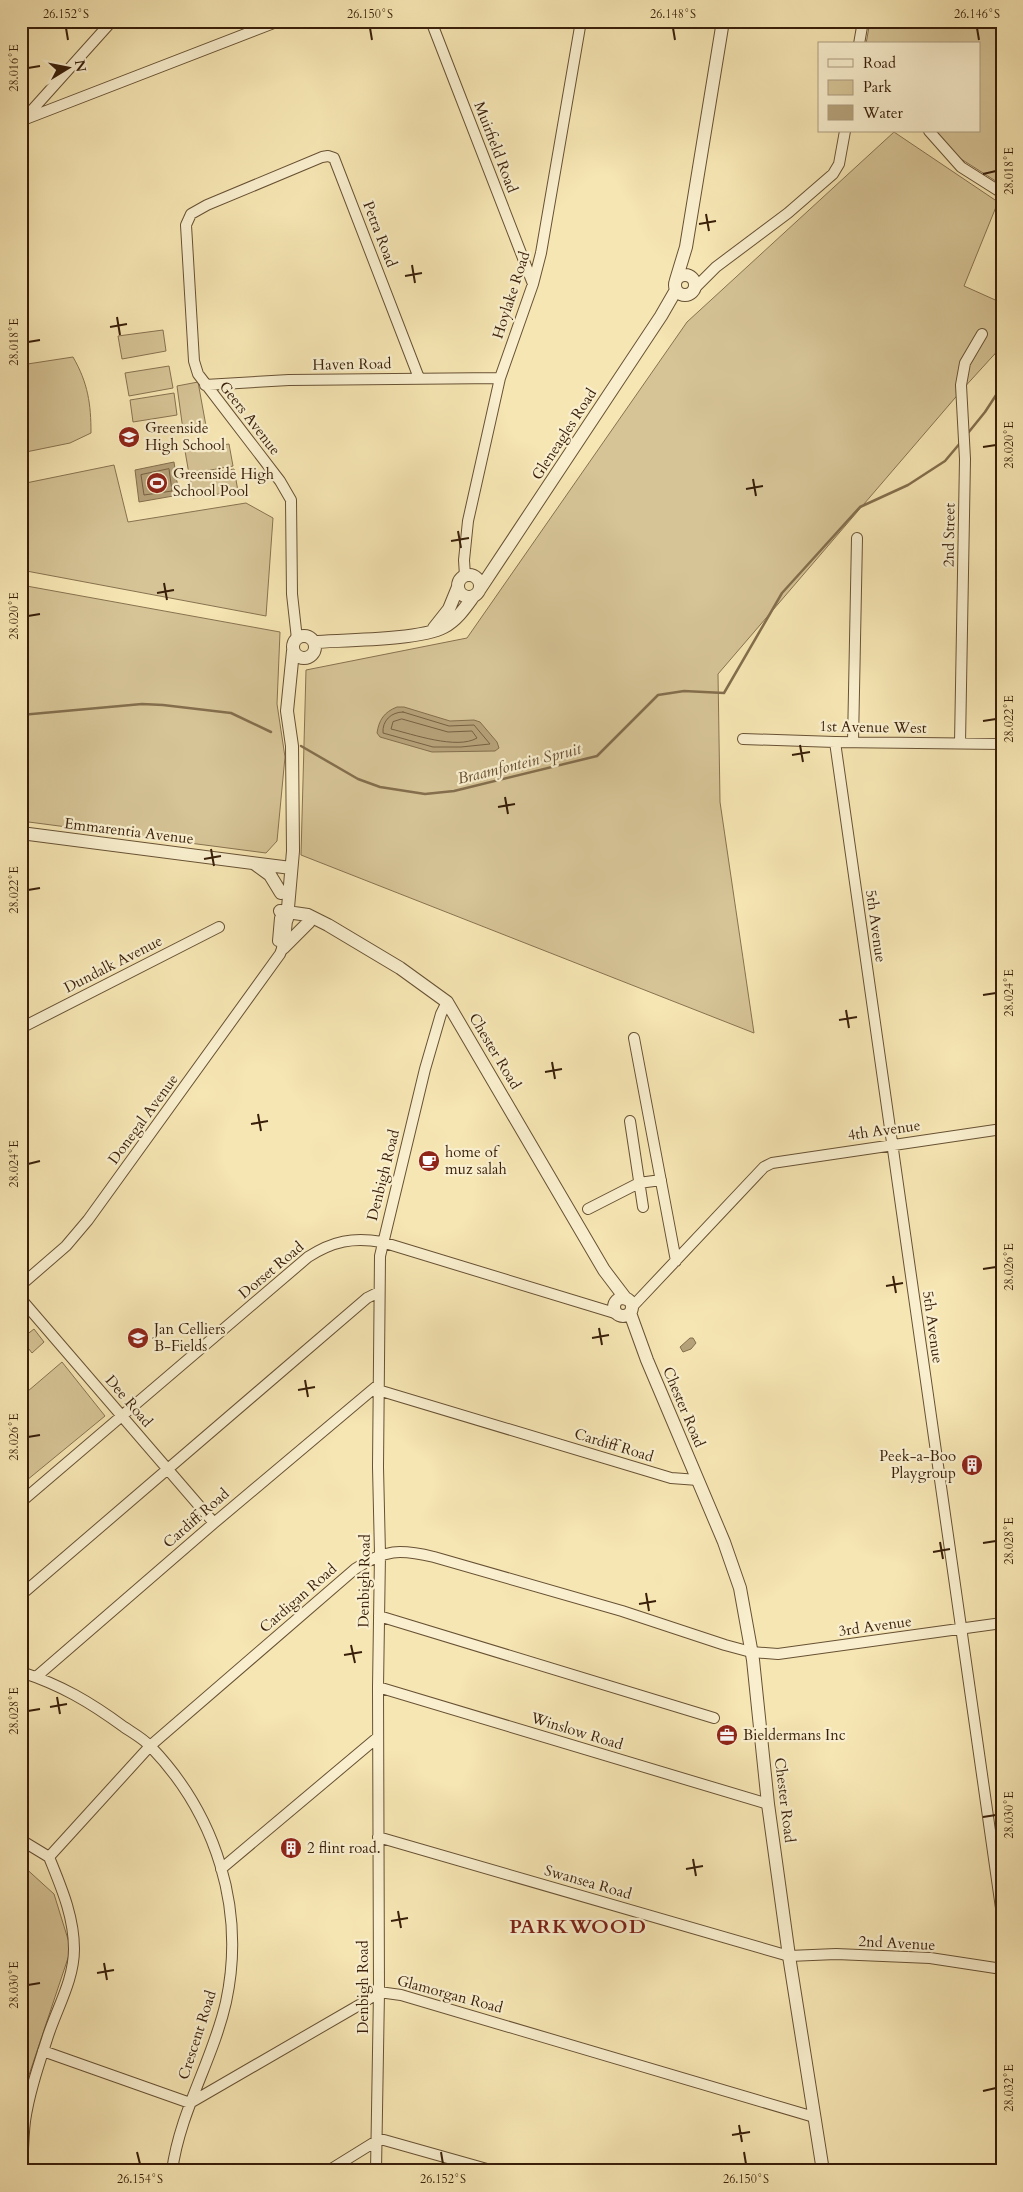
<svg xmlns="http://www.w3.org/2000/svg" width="1023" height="2192" font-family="Cardo,serif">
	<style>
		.green { fill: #d6c496; stroke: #887250 }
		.water { fill: #b6a27a; stroke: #846e4d }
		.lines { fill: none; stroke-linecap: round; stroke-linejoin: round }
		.shore { stroke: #786042; stroke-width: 1 }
		.stream { stroke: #846e4d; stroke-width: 2.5 }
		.minor-casing { stroke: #685134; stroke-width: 12 }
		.tertiary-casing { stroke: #685134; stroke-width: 14 }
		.minor { stroke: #f9efce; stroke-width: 10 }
		.tertiary { stroke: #f9efce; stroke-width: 12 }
		.ticks { fill: none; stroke: #391f0a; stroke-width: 2 }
		.labels { text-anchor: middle; stroke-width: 4.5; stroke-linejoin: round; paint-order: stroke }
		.street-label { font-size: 15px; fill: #391f0a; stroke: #f9efce }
		.poi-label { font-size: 15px; fill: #391f0a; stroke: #f9efce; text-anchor: start }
		.water-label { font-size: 16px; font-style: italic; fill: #654d31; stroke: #f9efce }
		.district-label { font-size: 20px; font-weight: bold; letter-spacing: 1px; fill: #7a1f14; stroke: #f9efce }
		.neatline { fill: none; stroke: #391f0a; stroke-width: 2 }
		.ticks-label { font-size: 12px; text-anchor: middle; fill: #391f0a }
	</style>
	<rect width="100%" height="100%" fill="#f6e6b3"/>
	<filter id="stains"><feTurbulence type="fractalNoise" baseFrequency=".004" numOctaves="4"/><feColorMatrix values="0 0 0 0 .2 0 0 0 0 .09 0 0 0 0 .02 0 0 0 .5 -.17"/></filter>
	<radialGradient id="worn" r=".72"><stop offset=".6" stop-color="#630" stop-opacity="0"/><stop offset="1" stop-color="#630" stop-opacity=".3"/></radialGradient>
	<path class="green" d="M870 21H1002V185L950 152 933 131H979V44H866Z
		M894 132 998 202 964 286 1002 303V346L961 391 718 674 720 802 754 1033 301 855 306 670 467 638 687 322Z
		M163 330 166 351 122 359 118 336Z
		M73 357C88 383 91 404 91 433L70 443 21 453V365Z
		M169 366 173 388 129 396 125 373Z
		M198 382 206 426 183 430 177 386Z
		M174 393 177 415 133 422 130 400Z
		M229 444 233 466 189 474 185 451Z
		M114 465 128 522 246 503 273 518 266 616 21 570V484Z
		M234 469 238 491 193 498 190 476Z
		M21 585 280 632 277 704 285 757 277 841 266 853 21 821Z
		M34 1329 44 1342 32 1353 21 1339Z
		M62 1362 105 1416 21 1485V1397Z
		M21 1864 54 1894 71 1949 21 2099Z"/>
	<path class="water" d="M174 462 179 495 139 502 135 470Z
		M397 707H404L450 721 474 720 480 722 497 742 499 748 495 751 432 752 380 737 377 733C379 720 384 712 397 707Z
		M690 1338H693L696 1343 691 1349 683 1352 680 1347Z"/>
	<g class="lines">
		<path class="shore" d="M169 469 172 491 144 495 141 475Z
			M163 476 165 478V486L149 487V479Z
			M403 712 449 726 474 725 490 744 461 747H433L383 733C382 721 391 712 403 712Z
			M402 719 448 732 472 731 477 738C457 750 412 734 391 729L393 722Z"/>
		<path class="stream" d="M968 433 985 412 1002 386
			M21 715 142 704 163 705 231 713 271 732
			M301 746 358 779 380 787 425 794 454 791 597 756 658 695 684 691 724 693 782 593 860 507 908 485 945 461 961 442"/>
		<g class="minor-casing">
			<path id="minor" d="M431 21 533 284
				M859 44 863 21
				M24 119 112 21
				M23 120 279 21
				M929 131 961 167 1002 193
				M693 290 716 267 788 213 833 174 839 164 845 131
				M205 385 289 380 500 378
				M465 576 464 560 468 521 500 378 533 284 541 253 581 21
				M297 639 292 594 291 500 280 481 198 374 194 361 186 225 191 214 207 205 322 157 328 156 334 158 419 378
				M743 739 835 742 1002 744
				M835 742 1002 1915
				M853 742 857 538
				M960 743 965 459 961 385 965 363 982 334
				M278 941 280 918
				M21 1028 219 927
				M634 1038 676 1261
				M630 1121 643 1207
				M588 1209 639 1183 661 1180
				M21 1285 66 1246 88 1220 280 954 285 941 287 920
				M21 1299 214 1523
				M632 1307 764 1167 772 1163 1002 1129
				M378 1390 671 1478 698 1480
				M21 1502 308 1257C333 1241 353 1237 382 1242L618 1314
				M21 1595 367 1298 379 1292
				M379 1616 714 1718
				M21 1672C61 1685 90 1702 124 1727 133 1733 144 1739 151 1747 216 1815 246 1909 226 2002 213 2060 180 2111 172 2171
				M36 1677 214 1523 378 1385
				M378 1687 768 1804
				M378 1837 789 1956 836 1954 930 1958 1002 1969
				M21 1840 49 1857
				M49 1857 150 1746 355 1569C385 1549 400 1549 434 1557L622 1611 725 1645 751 1652 778 1654 1002 1623
				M221 1869 378 1737
				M43 2051 190 2103 361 2004 379 1992 401 1995 814 2117
				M22 2171C23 2154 23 2138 25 2121 29 2093 39 2064 48 2036 57 2008 74 1980 74 1949 74 1916 61 1887 49 1857
				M328 2171 378 2140H384L494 2171
				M376 2171 379 1992 378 1687 380 1554 378 1467 380 1256 425 1069 441 1014 447 1002"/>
		</g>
		<g class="tertiary-casing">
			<path id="tertiary" d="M675 285a10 10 0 1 1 20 0a10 10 0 1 1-20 0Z
				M676 280 686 247 723 21
				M458 586a11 11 0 1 1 22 0a11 11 0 1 1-22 0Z
				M480 589 661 316 676 290
				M434 628 449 609 458 587
				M293 647a11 11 0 1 1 22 0a11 11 0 1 1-22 0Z
				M314 642C343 640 421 640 444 627 457 620 465 608 473 597
				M21 833 291 868
				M255 864 270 875 281 893
				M280 911 308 915 328 925 400 968 447 1002 604 1270 626 1299
				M287 919 293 851 292 746 287 711 293 651
				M283 948 309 922
				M614 1307a9 9 0 1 1 18 0a9 9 0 1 1-18 0Z
				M630 1313 647 1360 724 1542 740 1588 753 1660 768 1804 789 1956 823 2171"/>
		</g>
		<use href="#minor" class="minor"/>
		<use href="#tertiary" class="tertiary"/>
	</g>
	<path class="ticks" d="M66 28 68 40M370 28 372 40M673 28 675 40M977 28 979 40M28 68 40 66M983 174 996 171M706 214 709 231M699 224 716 221M412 265 415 283M405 276 422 273M117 317 120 335M110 327 127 324M28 342 40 340M983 447 996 445M753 479 756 496M746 489 763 486M458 531 461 548M451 541 469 538M164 583 167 600M157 593 174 590M28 616 40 614M983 721 996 719M800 745 803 762M792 755 810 752M505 797 508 814M498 807 515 804M211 849 214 866M204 859 221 856M28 890 40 888M983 995 996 993M846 1010 849 1028M839 1020 857 1017M552 1062 555 1079M545 1072 562 1069M258 1114 261 1131M251 1124 268 1121M28 1164 40 1161M983 1269 996 1267M893 1276 896 1293M886 1286 903 1283M599 1328 602 1345M592 1338 609 1335M305 1380 308 1397M298 1390 315 1387M28 1437 40 1435M940 1542 943 1559M983 1543 996 1541M933 1552 950 1549M646 1593 649 1611M639 1604 656 1601M351 1645 355 1663M344 1655 362 1652M57 1697 60 1714M50 1707 67 1704M28 1711 40 1709M983 1817 996 1815M693 1859 696 1876M686 1869 703 1866M398 1911 401 1928M391 1921 408 1918M104 1963 107 1980M97 1973 114 1970M28 1985 40 1983M983 2091 996 2088M739 2125 742 2142M732 2135 750 2132M137 2152 140 2164M441 2152 443 2164M744 2152 746 2164"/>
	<defs>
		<g id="school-disc" transform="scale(1.125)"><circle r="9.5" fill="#8f2418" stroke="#f9efce"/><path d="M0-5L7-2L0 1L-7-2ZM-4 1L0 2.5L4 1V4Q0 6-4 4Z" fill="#fff"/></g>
		<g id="stadium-disc" transform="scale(1.125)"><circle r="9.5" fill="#8f2418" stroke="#f9efce"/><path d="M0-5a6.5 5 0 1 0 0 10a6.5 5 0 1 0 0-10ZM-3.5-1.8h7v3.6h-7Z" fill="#fff"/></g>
		<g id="cafe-disc" transform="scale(1.125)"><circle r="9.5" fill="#8f2418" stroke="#f9efce"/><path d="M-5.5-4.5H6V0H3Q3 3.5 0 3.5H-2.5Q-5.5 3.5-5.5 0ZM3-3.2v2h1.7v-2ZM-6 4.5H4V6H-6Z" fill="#fff"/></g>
		<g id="building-disc" transform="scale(1.125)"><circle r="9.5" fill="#8f2418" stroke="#f9efce"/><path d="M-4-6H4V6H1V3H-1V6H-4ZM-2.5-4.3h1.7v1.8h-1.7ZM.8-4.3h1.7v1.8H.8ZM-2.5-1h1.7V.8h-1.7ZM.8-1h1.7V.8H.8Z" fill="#fff"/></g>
		<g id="office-disc" transform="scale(1.125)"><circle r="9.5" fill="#8f2418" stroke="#f9efce"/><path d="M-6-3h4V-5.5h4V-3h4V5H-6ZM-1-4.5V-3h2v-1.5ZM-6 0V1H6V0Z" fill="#fff"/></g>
	</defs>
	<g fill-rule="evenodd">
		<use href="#school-disc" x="129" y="437"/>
		<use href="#stadium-disc" x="157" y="483"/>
		<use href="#cafe-disc" x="429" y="1161"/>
		<use href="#school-disc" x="138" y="1338"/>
		<use href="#building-disc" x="972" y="1465"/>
		<use href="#office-disc" x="727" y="1735"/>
		<use href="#building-disc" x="291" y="1848"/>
	</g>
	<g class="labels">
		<g class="street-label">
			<text transform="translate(496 147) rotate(69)" y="5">Muirfield Road</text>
			<text transform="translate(380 234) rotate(69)" y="5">Petra Road</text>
			<text transform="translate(511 295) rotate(-72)" y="5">Hoylake Road</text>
			<text transform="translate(352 364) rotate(-1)" y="5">Haven Road</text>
			<text transform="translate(250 418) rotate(52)" y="5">Geers Avenue</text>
			<text transform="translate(564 434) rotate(-57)" y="5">Gleneagles Road</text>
			<text transform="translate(949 535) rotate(-89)" y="5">2nd Street</text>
			<text transform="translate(873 727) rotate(1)" y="5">1st Avenue West</text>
			<text transform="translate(129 831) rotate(7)" y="5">Emmarentia Avenue</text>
			<text transform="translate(876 926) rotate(82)" y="5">5th Avenue</text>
			<text transform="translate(113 964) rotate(-27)" y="5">Dundalk Avenue</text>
			<text transform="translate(495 1051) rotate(59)" y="5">Chester Road</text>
			<text transform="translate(143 1119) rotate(-54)" y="5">Donegal Avenue</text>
			<text transform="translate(884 1130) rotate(-8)" y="5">4th Avenue</text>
			<text transform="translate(383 1175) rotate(-76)" y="5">Denbigh Road</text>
			<text transform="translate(271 1270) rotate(-40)" y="5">Dorset Road</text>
			<text transform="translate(933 1327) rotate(82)" y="5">5th Avenue</text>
			<text transform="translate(129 1401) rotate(49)" y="5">Dee Road</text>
			<text transform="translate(684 1407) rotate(67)" y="5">Chester Road</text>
			<text transform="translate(614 1445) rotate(17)" y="5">Cardiff Road</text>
			<text transform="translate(196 1518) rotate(-41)" y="5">Cardiff Road</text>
			<text transform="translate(364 1581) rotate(-89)" y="5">Denbigh Road</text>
			<text transform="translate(298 1598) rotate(-41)" y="5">Cardigan Road</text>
			<text transform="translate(875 1626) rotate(-8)" y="5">3rd Avenue</text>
			<text transform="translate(577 1731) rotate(17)" y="5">Winslow Road</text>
			<text transform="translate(785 1800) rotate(83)" y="5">Chester Road</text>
			<text transform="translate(588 1882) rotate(16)" y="5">Swansea Road</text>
			<text transform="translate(897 1943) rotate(3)" y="5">2nd Avenue</text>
			<text transform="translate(363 1987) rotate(-90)" y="5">Denbigh Road</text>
			<text transform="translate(450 1994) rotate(15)" y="5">Glamorgan Road</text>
			<text transform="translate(197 2035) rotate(-72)" y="5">Crescent Road</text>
		</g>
		<g class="poi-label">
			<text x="145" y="433">Greenside<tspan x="145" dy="17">High School</tspan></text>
			<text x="173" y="479">Greenside High<tspan x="173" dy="17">School Pool</tspan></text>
			<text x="445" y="1157">home of<tspan x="445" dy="17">muz salah</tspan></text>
			<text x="154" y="1334">Jan Celliers<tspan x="154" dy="17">B-Fields</tspan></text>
			<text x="956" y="1461" text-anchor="end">Peek-a-Boo<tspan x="956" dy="17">Playgroup</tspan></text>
			<text x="743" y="1740">Bieldermans Inc</text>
			<text x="307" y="1853">2 flint road.</text>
		</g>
		<g class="water-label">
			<text transform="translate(519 763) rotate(-14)" y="6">Braamfontein Spruit</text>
		</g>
		<g class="district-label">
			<text x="578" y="1933">PARKWOOD</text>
		</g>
	</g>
	<rect width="1023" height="2192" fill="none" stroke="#f6e6b3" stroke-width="55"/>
	<rect x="818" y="42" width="162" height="90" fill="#f9efce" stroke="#ac9c80"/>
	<rect x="828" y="59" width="25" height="8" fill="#f9efce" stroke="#ac9c80"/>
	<text x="863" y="68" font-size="15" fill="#391f0a">Road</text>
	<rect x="828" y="80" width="25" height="15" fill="#d6c496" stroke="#ac9c80"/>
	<text x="863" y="92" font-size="15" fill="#391f0a">Park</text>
	<rect x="828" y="105" width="25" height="15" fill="#b6a27a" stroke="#ac9c80"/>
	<text x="863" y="118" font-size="15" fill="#391f0a">Water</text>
	<g transform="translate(68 68) rotate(80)" stroke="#f9efce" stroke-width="4" paint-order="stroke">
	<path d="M0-4L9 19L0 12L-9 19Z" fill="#391f0a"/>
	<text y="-8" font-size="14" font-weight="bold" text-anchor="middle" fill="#391f0a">N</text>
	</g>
	<rect x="28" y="28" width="968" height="2136" class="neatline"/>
	<g class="ticks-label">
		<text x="66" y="18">26.152°S</text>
		<text x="370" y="18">26.150°S</text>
		<text x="673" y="18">26.148°S</text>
		<text x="977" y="18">26.146°S</text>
		<text transform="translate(14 68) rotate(-90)" y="4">28.016°E</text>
		<text transform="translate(1009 171) rotate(-90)" y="4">28.018°E</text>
		<text transform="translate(14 342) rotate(-90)" y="4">28.018°E</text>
		<text transform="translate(1009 445) rotate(-90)" y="4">28.020°E</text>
		<text transform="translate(14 616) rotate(-90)" y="4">28.020°E</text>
		<text transform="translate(1009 719) rotate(-90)" y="4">28.022°E</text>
		<text transform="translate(14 890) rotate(-90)" y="4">28.022°E</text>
		<text transform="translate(1009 993) rotate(-90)" y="4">28.024°E</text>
		<text transform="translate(14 1164) rotate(-90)" y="4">28.024°E</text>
		<text transform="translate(1009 1267) rotate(-90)" y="4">28.026°E</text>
		<text transform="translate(14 1437) rotate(-90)" y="4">28.026°E</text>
		<text transform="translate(1009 1541) rotate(-90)" y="4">28.028°E</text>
		<text transform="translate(14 1711) rotate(-90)" y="4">28.028°E</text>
		<text transform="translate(1009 1815) rotate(-90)" y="4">28.030°E</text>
		<text transform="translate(14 1985) rotate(-90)" y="4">28.030°E</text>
		<text transform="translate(1009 2088) rotate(-90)" y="4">28.032°E</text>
		<text x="140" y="2183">26.154°S</text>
		<text x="443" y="2183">26.152°S</text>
		<text x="746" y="2183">26.150°S</text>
	</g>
	<rect width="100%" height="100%" filter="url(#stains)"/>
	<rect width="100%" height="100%" fill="url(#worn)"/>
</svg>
